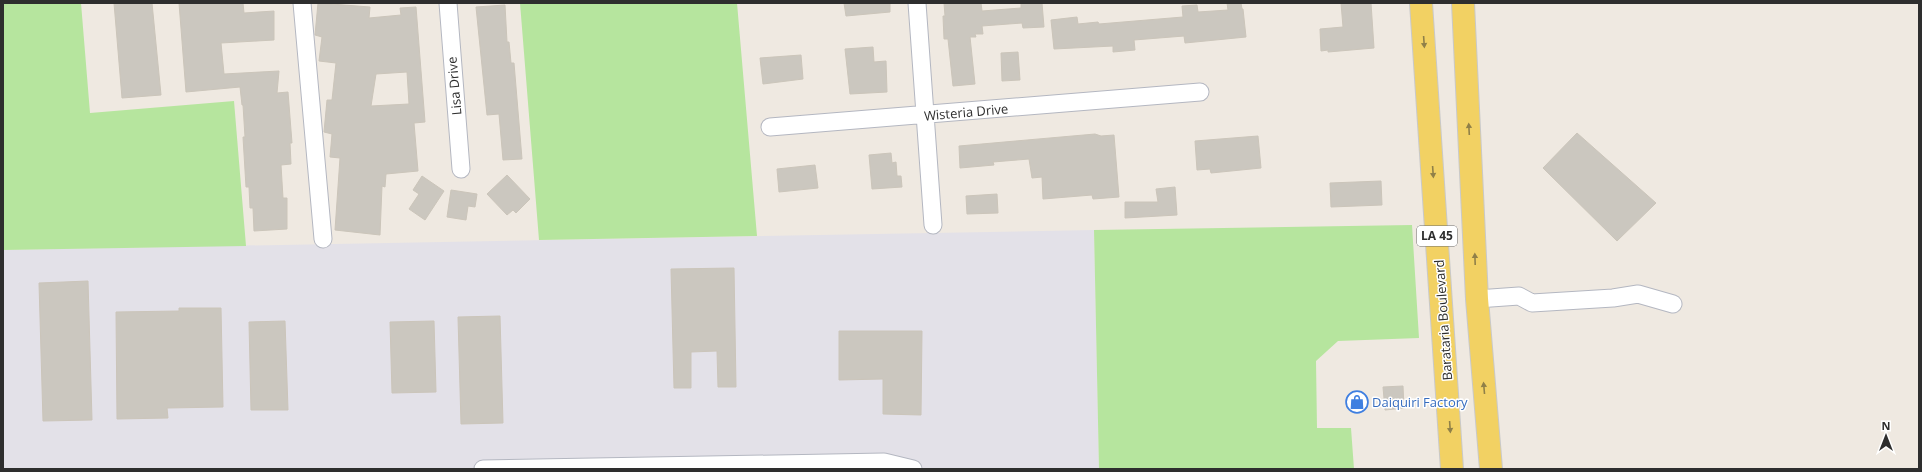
<svg xmlns="http://www.w3.org/2000/svg" width="1922" height="472" font-family="'Open Sans',sans-serif">
	<style>
		.industrial { fill: #e3e1e8 }
		.green { fill: #b6e59e }
		.building { fill: #cbc7bf; stroke: #cbc5ba; fill-rule: evenodd }
		.lines { fill: none; stroke-linecap: round; stroke-linejoin: round }
		.minor-casing { stroke: #b4b7c1; stroke-width: 19 }
		.primary-casing { stroke: #c9c9c9; stroke-width: 24 }
		.minor { stroke: #fff; stroke-width: 17 }
		.primary { stroke: #f2d163; stroke-width: 22 }
		.oneway { fill: #908048 }
		.labels { text-anchor: middle; stroke-width: 3; stroke-linejoin: round; paint-order: stroke }
		.shield { fill: #fff; stroke: #6d6d6d; stroke-width: 1 }
		.shield-label { font-size: 12px; font-weight: bold; fill: #2e2e2e }
		.street-label { font-size: 13px; fill: #2e2e2e; stroke: #fff }
		.shop-label { font-size: 13px; fill: #366cbe; stroke: #fff; text-anchor: start }
	</style>
	<rect width="100%" height="100%" fill="#efe9e1"/>
	<path class="industrial" d="M1094 230 1099 469H3V250Z"/>
	<path class="green" d="M3 3H81L90 113 234 101 246 246 3 250Z
		M520 3H737L757 236 539 240Z
		M1412 225 1419 338 1338 341 1316 361 1317 428H1351L1354 469H1099L1094 230Z"/>
	<path class="building" d="M114 3H152L161 95 122 98Z
		M179 3H243L244 13 274 11V40L221 43 224 74 279 71 277 93 288 92 292 143H290L291 164 281 165 283 198H287V229L254 231 253 208H250L249 187H246L243 137H245L243 105H242L240 87 186 92Z
		M318 3 370 7 369 18 401 15 400 8 416 7 425 122 414 123 418 171 386 174 385 187 382 186 380 235 335 230 340 158 330 157 332 134 324 132 327 100H332L336 63 319 61 322 37 315 35ZM407 72 409 104 371 106 376 74Z
		M844 3H890V12L846 16Z
		M944 3H981L982 11 1021 8V3H1042L1044 27 1023 28 1022 23 982 26 983 34H975L976 37H970L975 84 953 86 948 39H944L943 16H945Z
		M1227 3H1241L1242 9H1243L1246 37 1185 43 1184 36 1134 40 1135 50 1113 52V46L1054 49 1051 20 1077 17 1078 24 1098 22 1099 24 1183 17 1182 6 1197 5 1198 12 1228 10Z
		M1341 3H1371L1374 48 1328 52V50L1321 51 1320 29 1343 27Z
		M505 5 507 42H509L511 63H514L522 159 503 160 499 114 487 115 476 7Z
		M873 47 874 62 886 61 887 92 850 94 845 49Z
		M1018 52 1020 80 1002 81 1001 53Z
		M801 55 803 79 763 84 760 58Z
		M1577 133 1656 203 1617 241 1543 168Z
		M1095 134 1101 136 1114 135 1119 197 1093 199 1092 195 1043 199 1042 177 1032 178 1029 159 993 162 994 165 960 168 959 146Z
		M1258 136 1261 168 1211 173 1210 169 1197 170 1195 141Z
		M891 153 892 163 896 162 897 176H901L902 187 872 189 869 155Z
		M815 165 818 188 779 192 777 169Z
		M507 175 530 199 516 213 513 210 507 215 487 194Z
		M422 176 444 191 425 220 409 209 419 194 413 190Z
		M1381 181 1382 205 1331 207 1330 183Z
		M1175 187 1177 215 1125 218V202H1158L1156 189Z
		M451 190 477 194 475 207 468 206 466 220 447 217Z
		M997 194 998 213 967 214 966 196Z
		M734 268 736 387H718L717 351 691 352V388H674L671 269Z
		M88 281 92 420 43 421 39 283Z
		M179 308H221L223 407 167 408 168 418 117 419 116 312 179 311Z
		M500 316 503 423 461 424 458 317Z
		M285 321 288 410H251L249 322Z
		M434 321 436 392 392 393 390 322Z
		M839 331H922L921 415 883 414V379L839 380Z
		M1403 386 1404 408 1385 410 1383 387Z"/>
	<g class="lines">
		<g class="minor-casing">
			<path id="minor" d="M302 3 323 239
				M448 3 461 169
				M917 3 933 225
				M770 127 1200 92
				M1477 299 1519 296 1532 303 1613 298 1638 294 1673 304
				M483 469 884 462 913 469"/>
		</g>
		<g class="primary-casing">
			<path id="primary" d="M1421 3 1452 469
				M1463 3 1477 299 1491 469"/>
		</g>
		<use href="#minor" class="minor"/>
		<use href="#primary" class="primary"/>
	</g>
	<defs><path id="oneway-solid" d="M-6-.8H1V-3.2L6.5 0L1 3.2V.8H-6Z"/></defs>
	<g class="oneway">
		<use href="#oneway-solid" transform="translate(1424 42) rotate(86)"/>
		<use href="#oneway-solid" transform="translate(1469 129) rotate(-93)"/>
		<use href="#oneway-solid" transform="translate(1433 172) rotate(86)"/>
		<use href="#oneway-solid" transform="translate(1475 259) rotate(-92)"/>
		<use href="#oneway-solid" transform="translate(1484 388) rotate(-95)"/>
		<use href="#oneway-solid" transform="translate(1450 427) rotate(86)"/>
	</g>
	<defs>
		<g id="shop-ring" transform="scale(1.15)"><circle r="9.5" fill="#fff" stroke="#3f7fe0" stroke-width="1.5"/><path d="M-5-2.5h2.3a2.7 3.5 0 0 1 5.4 0H5L5.5 6h-11ZM-1.5-2.5h3a1.5 2.3 0 0 0-3 0Z" fill="#3f7fe0"/></g>
	</defs>
	<g fill-rule="evenodd">
		<use href="#shop-ring" x="1357" y="402"/>
	</g>
	<g class="labels">
		<rect class="shield" x="1417" y="226" width="40" height="20" rx="3"/>
		<g class="shield-label">
			<text x="1437" y="240">LA 45</text>
		</g>
		<g class="street-label">
			<text transform="translate(454 86) rotate(-95)" y="5">Lisa Drive</text>
			<text transform="translate(966 112) rotate(-5)" y="5">Wisteria Drive</text>
			<text transform="translate(1443 320) rotate(-94)" y="5">Barataria Boulevard</text>
		</g>
		<g class="shop-label">
			<text x="1372" y="407">Daiquiri Factory</text>
		</g>
	</g>
	<rect width="1922" height="472" fill="none" stroke="#2e2e2e" stroke-width="8"/>
	<g transform="translate(1886 436)" stroke="#ffffff" stroke-width="3" paint-order="stroke">
	<path d="M0-3L7 15L0 10L-7 15Z" fill="#2e2e2e"/>
	<text y="-6" font-size="11" font-weight="bold" text-anchor="middle" fill="#2e2e2e">N</text>
	</g>
</svg>
